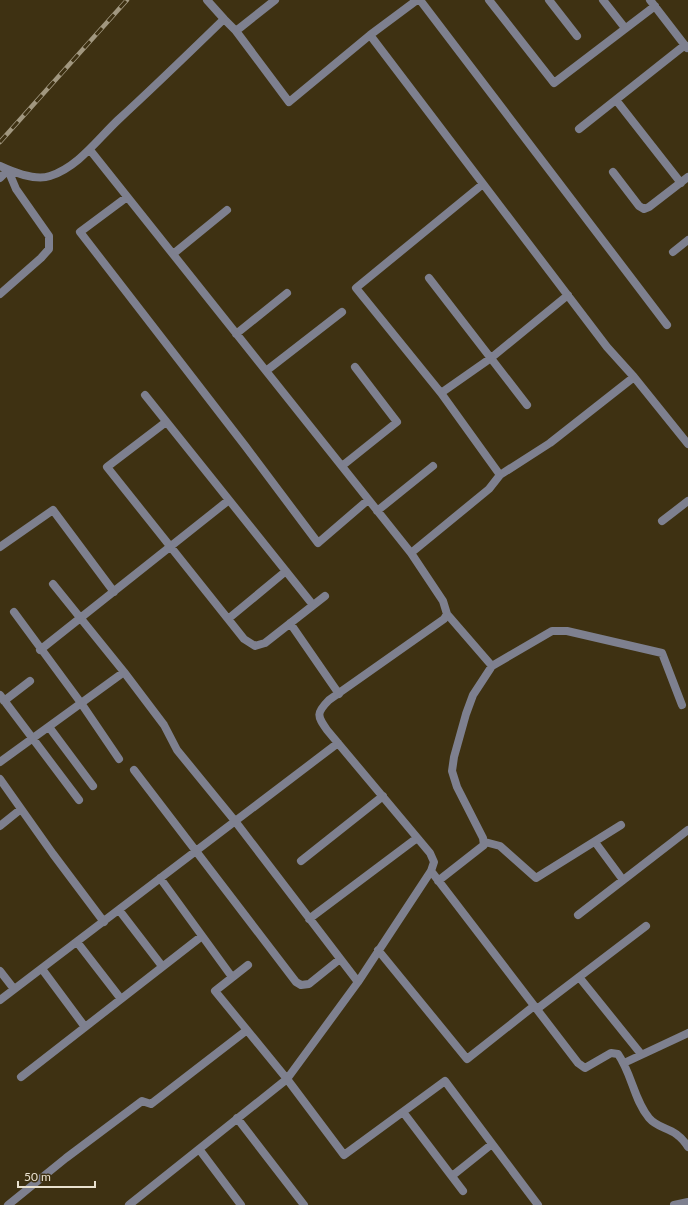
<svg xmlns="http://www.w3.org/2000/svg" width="688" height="1205" font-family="Lato,sans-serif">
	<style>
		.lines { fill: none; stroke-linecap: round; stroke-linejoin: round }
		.minor { stroke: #7e808f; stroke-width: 8 }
		.rail-casing { stroke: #a1977f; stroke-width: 4.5 }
		.rail { stroke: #3e3112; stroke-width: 3; stroke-dasharray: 9; stroke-linecap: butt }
	</style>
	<rect width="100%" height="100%" fill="#3e3112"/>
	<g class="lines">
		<path class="minor" d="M207 0 224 19
			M420 0 667 325
			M489 0 554 83 655 6
			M549 0 577 36
			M603 0 625 28
			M650 0 687 48
			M236 31 275 0
			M370 35 607 347 634 377 688 444
			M616 100 681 183
			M579 129 685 45
			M90 150 411 553 443 601 447 614 444 619 329 700C316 713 317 716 327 730L430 853 434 862 431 871 358 982 287 1079 129 1205
			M0 166C13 172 36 181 50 176 78 167 97 140 118 120 154 87 189 53 224 19L236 31 289 102 370 35 417 0
			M613 172 639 206 644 209 649 207 688 177
			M0 178 8 170 16 189 49 236V249L41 258 0 294
			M483 184 356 288 441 393 500 475
			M127 197 80 232 246 447 318 543 368 500
			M673 252 688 240
			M173 254 227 210
			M429 278 527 405
			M236 334 287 293
			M266 371 342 312
			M441 393 491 358 568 295
			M145 395 313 605
			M166 422 107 467 244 639 255 646 265 643 325 596
			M342 466 397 422 355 367
			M377 511 433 466
			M662 521 688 501
			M0 547 53 510 114 592
			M411 553 489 489 500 475 550 443 634 377
			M53 584 124 672 164 725 177 750 235 821 358 982
			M14 612 81 703 119 759
			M228 619 286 571
			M290 623 339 694
			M40 650 229 500
			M492 666 552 631H567L662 653 682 705
			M0 695 79 800
			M4 701 30 681
			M49 727 93 786
			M0 762 124 672
			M134 770 296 982 301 985 309 984 340 959
			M0 779 53 854 104 922
			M0 826 21 809
			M485 842 500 846 536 878 621 825
			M595 842 623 880
			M301 861 383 796
			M431 871 578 1063 585 1068 611 1053 618 1054C632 1074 634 1100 649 1118 660 1131 675 1126 688 1147
			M160 878 232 977
			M438 881 484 845 483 838 457 787 452 771 454 757 466 714 473 695 492 666 447 614
			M119 910 162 966
			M578 915 688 830
			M309 919 417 838
			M77 942 121 999
			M378 950 467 1059 534 1006
			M248 965 215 991 287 1079 344 1155 445 1081 538 1205
			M42 969 85 1027
			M0 971 14 989
			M579 977 641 1054
			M0 1000 338 743
			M537 1009 646 926
			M624 1063 688 1033
			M21 1077 202 936
			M403 1112 463 1191
			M237 1118 304 1205
			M199 1149 241 1205
			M452 1176 492 1144
			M8 1205 66 1158 142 1101 151 1104 247 1030
			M674 1205 688 1202"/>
		<g class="rail-casing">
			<path id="rail" d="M0 142 127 0"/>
		</g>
		<use href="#rail" class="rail"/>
	</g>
	<path d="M18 1181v6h77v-6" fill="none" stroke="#e9e1cf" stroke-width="2"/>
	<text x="24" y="1181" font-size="12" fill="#e9e1cf" stroke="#3e3112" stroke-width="3" paint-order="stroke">50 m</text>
</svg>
